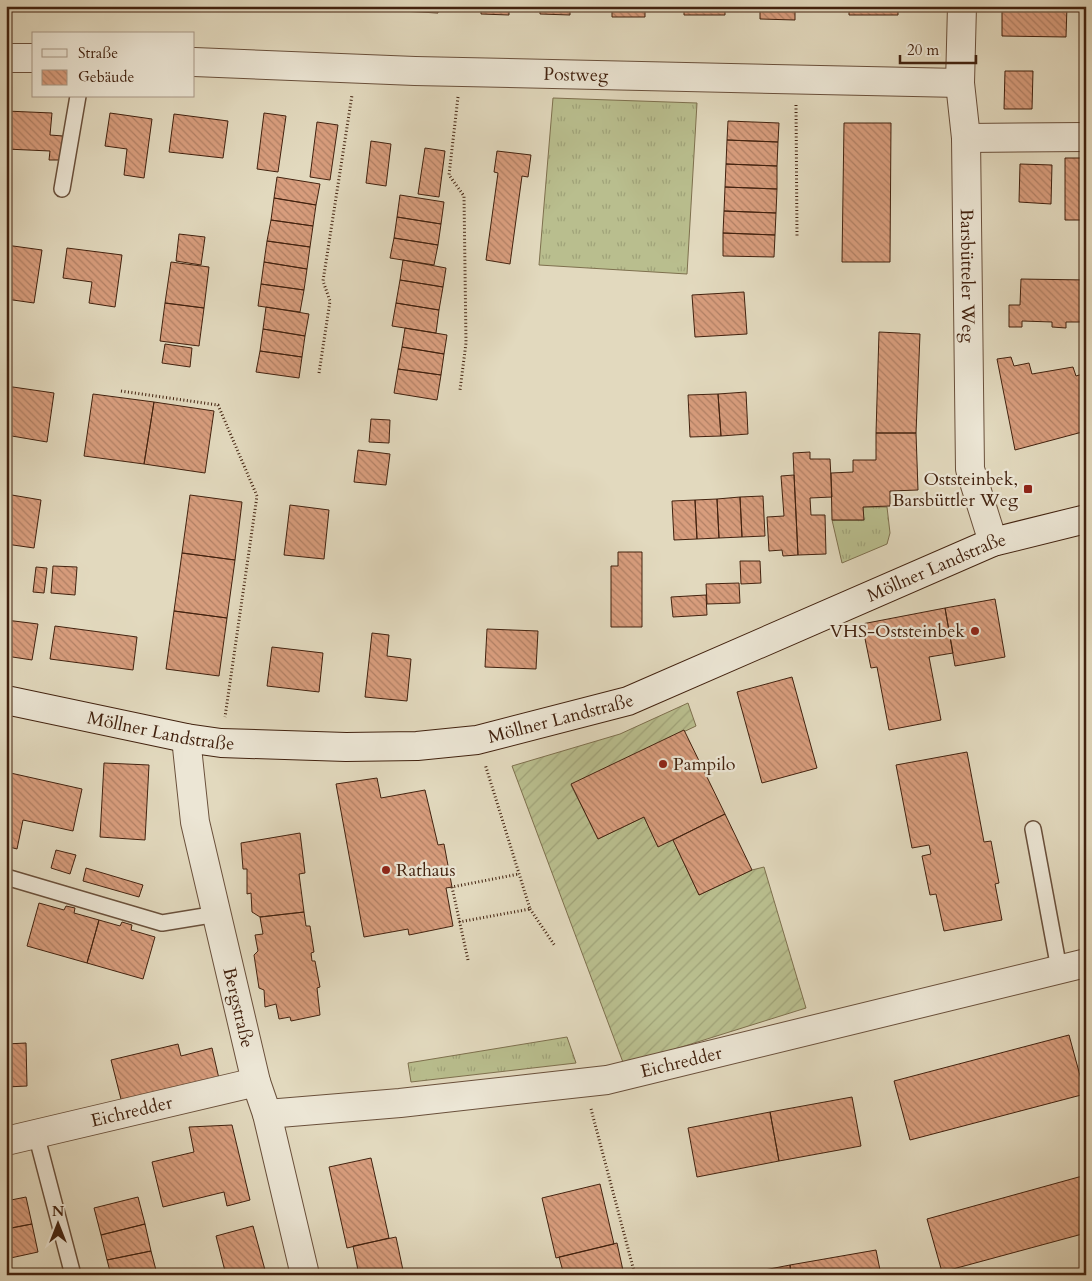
<svg xmlns="http://www.w3.org/2000/svg" width="1092" height="1281" font-family="Cardo,serif">
	<style>
		.grass { fill: url(#grass-tufts); stroke: #7e704e }
		.garden { fill: url(#garden-furrows); stroke: #7e704e }
		.building { fill: url(#building-back-hatch); stroke: #42220f }
		.lines { fill: none; stroke-linecap: round; stroke-linejoin: round }
		.service-casing { stroke: #6a503b; stroke-width: 18 }
		.minor-casing { stroke: #6a503b; stroke-width: 30 }
		.secondary-casing { stroke: #42220f; stroke-width: 30 }
		.path { stroke: #42220f; stroke-width: 3; stroke-dasharray: 1 2.5; stroke-linecap: butt }
		.service { stroke: #ece6d5; stroke-width: 15 }
		.minor { stroke: #ece6d5; stroke-width: 28 }
		.secondary { stroke: #ece6d5; stroke-width: 28 }
		.poi-dot { fill: #8f2418; stroke: #ece6d5; stroke-width: 2 }
		.labels { text-anchor: middle; stroke-width: 4.5; stroke-linejoin: round; paint-order: stroke }
		.street-label { font-size: 18px; fill: #42220f; stroke: #ece6d5 }
		.poi-label { font-size: 18px; fill: #42220f; stroke: #ece6d5; text-anchor: end }
	</style>
	<defs>
		<pattern id="grass-tufts" width="24" height="20" patternUnits="userSpaceOnUse" patternTransform="scale(1.25)"><rect width="24" height="20" fill="#b9be8e"/><path d="M3 7l-1-3M5 7V3M7 7l1-3M15 17l-1-3M17 17v-4M19 17l1-3" fill="none" stroke="#a0a379"/></pattern>
		<pattern id="garden-furrows" width="10" height="10" patternUnits="userSpaceOnUse" patternTransform="scale(1.25)"><rect width="10" height="10" fill="#b9be8e"/><path d="M-1 1l2-2M0 10L10 0M9 11l2-2" fill="none" stroke="#a0a379"/></pattern>
		<pattern id="building-back-hatch" width="6" height="6" patternUnits="userSpaceOnUse" patternTransform="scale(1.25)"><rect width="6" height="6" fill="#d89d7d"/><path d="M-1 5l2 2M0 0l6 6M5-1l2 2" fill="none" stroke="#b18065"/></pattern>
	</defs>
	<rect width="100%" height="100%" fill="#e2d9be"/>
	<filter id="stains"><feTurbulence type="fractalNoise" baseFrequency=".004" numOctaves="4"/><feColorMatrix values="0 0 0 0 .2 0 0 0 0 .09 0 0 0 0 .02 0 0 0 .5 -.17"/></filter>
	<radialGradient id="worn" r=".72"><stop offset=".6" stop-color="#630" stop-opacity="0"/><stop offset="1" stop-color="#630" stop-opacity=".3"/></radialGradient>
	<path class="grass" d="M553 98 697 103 687 274 539 265Z
		M863 507H887L890 533 887 544 842 563 832 520H863Z
		M567 1037 576 1063 411 1082 408 1063Z"/>
	<path class="garden" d="M688 703 696 726 571 785 598 839 644 817 658 846 673 840 699 895 752 870 764 867 806 1008 624 1065 512 766 620 734Z"/>
	<path class="building" d="M179 6H224V8L179 7Z
		M273 6H303V9L273 8Z
		M401 6H438V13L401 11Z
		M481 6H509V15L481 14Z
		M540 6H570V15L540 14Z
		M612 6H645V17H612Z
		M684 6H725V15H684Z
		M760 6H802V9H795V20L760 19Z
		M849 6H898V15H849Z
		M1002 6H1067L1066 37 1002 36Z
		M1005 71H1033L1032 109H1004Z
		M6 111 52 113 50 135 63 136 62 160H49L50 151 6 149Z
		M110 113 152 119 144 178 124 175 127 149 105 146Z
		M264 113 286 116 278 172 257 169Z
		M174 114 228 121 223 158 169 152Z
		M728 121 779 123 778 142 727 140Z
		M317 122 338 125 330 180 310 177Z
		M844 123H891L890 262H842Z
		M727 140 778 142 777 166 726 164Z
		M371 141 391 144 386 186 366 183Z
		M425 148 445 151 439 197 418 194Z
		M497 151 531 155 528 177 522 176 510 264 486 260 498 173 494 172Z
		M1065 158H1086V220H1065Z
		M726 164 777 166V189L725 187Z
		M1020 164 1052 165 1051 204 1019 202Z
		M277 177 320 184 316 205 274 198Z
		M725 187 777 189 776 213 724 211Z
		M400 195 444 202 441 224 397 217Z
		M274 198 316 205 313 226 271 220Z
		M724 211 776 213 775 235 723 233Z
		M397 217 441 224 438 245 394 238Z
		M271 220 313 226 310 247 267 241Z
		M723 233 775 235 774 257 723 256Z
		M179 234 205 237 201 265 176 261Z
		M394 238 438 245 434 265 390 258Z
		M267 241 310 247 307 269 264 262Z
		M6 245 42 250 34 303 6 299Z
		M67 248 122 255 115 307 89 303 92 282 63 278Z
		M403 260 446 268 443 287 400 280Z
		M171 262 209 267 204 308 165 303Z
		M264 262 307 269 304 290 261 284Z
		M1021 279 1086 280V322H1066V328L1052 327V322L1022 321V327H1009V305H1020Z
		M400 280 443 287 439 310 396 303Z
		M261 284 304 290 300 312 258 306Z
		M744 292 747 334 695 337 692 295Z
		M165 303 204 308 199 346 160 341Z
		M396 303 439 310 436 333 392 326Z
		M266 307 309 314 305 336 263 329Z
		M405 328 447 335 444 354 402 347Z
		M263 329 305 336 302 357 260 351Z
		M879 332 920 334 916 433H876Z
		M165 344 192 348 190 367 162 363Z
		M402 347 444 354 441 375 398 369Z
		M260 351 302 357 299 378 256 372Z
		M1011 357 1014 366 1029 363 1032 374 1073 367 1076 376 1086 373V431L1015 450 997 359Z
		M398 369 441 375 437 400 394 393Z
		M6 386 54 393 47 442 6 435Z
		M746 392 748 434 721 436 718 394Z
		M93 394 154 402 144 464 84 456Z
		M718 394 721 436 690 437 688 395Z
		M154 402 214 411 205 473 144 464Z
		M371 419 390 420 389 443 369 442Z
		M876 433H916L918 490 890 491V506L863 507 864 520H832L831 473 853 472V460H876Z
		M358 450 390 454 386 485 354 482Z
		M810 452V459H830L832 497 810 498 811 515H825L826 554 798 555 793 453Z
		M794 475 798 555 783 556 782 550 769 551 767 517 784 516 781 476Z
		M6 494 41 500 34 548 6 544Z
		M190 495 242 502 235 560 182 553Z
		M763 496 765 536 742 537 740 497Z
		M740 497 742 537 719 538 717 499Z
		M717 499 719 538 697 539 695 500Z
		M695 500 697 539 674 540 672 501Z
		M290 505 329 510 324 559 284 555Z
		M618 552H642V627H611V566H618Z
		M182 553 235 560 227 618 174 611Z
		M740 561H760L761 583 741 584Z
		M53 566 77 567 75 595 51 593Z
		M36 567 47 568 44 593 33 592Z
		M739 583 740 603 707 604 706 584Z
		M706 595 707 615 673 617 671 597Z
		M995 599 1005 657 955 666 945 608Z
		M945 608 953 653 929 657 941 720 889 730 877 667 871 668 862 624Z
		M174 611 227 618 219 676 166 669Z
		M6 620 38 624 32 660 6 656Z
		M55 626 137 637 133 670 50 659Z
		M487 629 538 631 536 669 485 667Z
		M372 633 389 635 387 656 411 659 407 701 365 697Z
		M272 647 323 653 319 692 267 686Z
		M792 677 817 768 762 783 737 692Z
		M684 730 725 814 658 847 644 817 598 839 571 784Z
		M967 752 984 842 991 841 999 883 995 884 1002 920 944 931 936 894 930 895 922 856 931 854 929 845 912 848 896 765Z
		M104 763 149 765 145 840 100 837Z
		M6 772 82 789 73 831 23 820 17 849 6 846Z
		M377 778 381 798 425 790 438 845 444 844 452 887 446 888 453 926 409 935 408 929 364 937 336 784Z
		M725 814 752 870 699 895 673 840Z
		M300 833 305 873 299 874 304 912 260 917 252 912 251 893 247 894V869H243L241 843Z
		M56 850 76 855 70 874 51 868Z
		M86 868 143 885 139 897 83 881Z
		M39 903 64 910 66 906 75 908 74 913 99 920 87 963 27 946Z
		M304 912 306 926H310L314 952 311 953 312 961H315L320 987 317 988 320 1015 291 1021 290 1017 279 1019 276 1004 265 1007 264 990 259 988 254 955 258 951 255 935 263 934 260 917Z
		M99 920 120 926 122 922 132 925 131 930 155 937 143 979 87 963Z
		M1069 1035 1085 1094 910 1140 894 1081Z
		M26 1043 27 1086 6 1087V1044Z
		M178 1044 181 1056 212 1048 220 1083 122 1103 111 1060Z
		M852 1097 861 1146 779 1161 770 1112Z
		M770 1112 779 1161 697 1177 688 1128Z
		M232 1125 250 1200 227 1206 224 1192 163 1207 152 1162 194 1152 189 1127Z
		M371 1158 389 1238 347 1248 329 1167Z
		M1086 1175V1233L942 1272 927 1219Z
		M600 1184 614 1244 556 1258 542 1198Z
		M26 1197 32 1224 6 1229V1201Z
		M138 1197 145 1224 101 1235 94 1208Z
		M32 1224 38 1252 6 1259V1229Z
		M145 1224 151 1251 107 1260 101 1235Z
		M253 1226 265 1270 246 1275H226L216 1236Z
		M396 1237 404 1275H359L353 1246Z
		M617 1243 624 1275H564L559 1257Z
		M876 1250 881 1275H791L790 1265Z
		M151 1251 157 1274 111 1275 107 1260Z
		M790 1265 791 1275H739Z
		M46 1270 47 1275H27Z"/>
	<g class="lines">
		<g class="service-casing">
			<path id="service" d="M62 189 78 96
				M1033 829 1059 969
				M6 877 162 923 217 914
				M36 1134 73 1275"/>
		</g>
		<g class="minor-casing">
			<g id="minor">
				<path id="s1" d="M962 6 960 83 966 138 970 469 993 542"/>
				<path d="M6 58H34"/>
				<path id="s2" d="M194 62 415 71 960 83"/>
				<path d="M966 138 1086 137"/>
				<path id="s3" d="M186 738 195 822 256 1082 267 1114 305 1275"/>
				<path id="s4" d="M267 1114 400 1103 607 1080 1086 963"/>
				<path id="s5" d="M6 1141 256 1082"/>
			</g>
		</g>
		<g class="secondary-casing">
			<g id="secondary">
				<path id="s6" d="M6 700 186 738 221 743 346 747 417 746 477 740 628 701 993 542 1086 519"/>
			</g>
		</g>
		<path class="path" d="M458 97 449 175 464 196 466 343 460 390
			M796 105 797 236
			M319 373 330 301 323 281 352 95
			M121 391 218 405 257 496 225 717
			M530 909 555 946
			M459 922 530 909 485 764
			M468 960 452 887 519 874
			M591 1109 635 1275"/>
		<use href="#service" class="service"/>
		<use href="#minor" class="minor"/>
		<use href="#secondary" class="secondary"/>
	</g>
	<g class="poi-dot">
		<rect x="1023" y="484" width="10" height="10" rx="2.5"/>
		<circle cx="975" cy="631" r="5"/>
		<circle cx="663" cy="764" r="5"/>
		<circle cx="386" cy="870" r="5"/>
	</g>
	<g class="labels">
		<g class="street-label">
			<text dy="6" stroke="none"><textPath href="#s2" startOffset="382">Postweg</textPath></text>
			<text dy="6" stroke="none"><textPath href="#s1" startOffset="270">Barsbütteler Weg</textPath></text>
			<text dy="6" stroke="none"><textPath href="#s6" startOffset="968">Möllner Landstraße</textPath></text>
			<text dy="6" stroke="none"><textPath href="#s6" startOffset="562">Möllner Landstraße</textPath></text>
			<text dy="6" stroke="none"><textPath href="#s6" startOffset="158">Möllner Landstraße</textPath></text>
			<text dy="6" stroke="none"><textPath href="#s3" startOffset="275">Bergstraße</textPath></text>
			<text dy="6" stroke="none"><textPath href="#s4" startOffset="418">Eichredder</textPath></text>
			<text dy="6" stroke="none"><textPath href="#s5" startOffset="129">Eichredder</textPath></text>
		</g>
		<g class="poi-label">
			<text x="1018" y="485">Oststeinbek,<tspan x="1018" dy="21">Barsbüttler Weg</tspan></text>
			<text x="965" y="637">VHS-Oststeinbek</text>
			<text x="673" y="770" text-anchor="start">Pampilo</text>
			<text x="396" y="876" text-anchor="start">Rathaus</text>
		</g>
	</g>
	<rect width="1092" height="1281" fill="none" stroke="#e2d9be" stroke-width="25"/>
	<rect x="8" y="8" width="1077" height="1266" fill="none" stroke="#42220f" stroke-width="2.5"/>
	<rect x="12" y="12" width="1067" height="1256" fill="none" stroke="#42220f"/>
	<rect x="32" y="32" width="162" height="65" fill="#ece6d5" stroke="#a89886"/>
	<rect x="42" y="49" width="25" height="8" fill="#ece6d5" stroke="#a89886"/>
	<text x="78" y="58" font-size="15" fill="#42220f">Straße</text>
	<rect x="42" y="70" width="25" height="15" fill="url(#building-back-hatch)" stroke="#a89886"/>
	<text x="78" y="82" font-size="15" fill="#42220f">Gebäude</text>
	<g transform="translate(58 1224)" stroke="#ece6d5" stroke-width="4" paint-order="stroke">
	<path d="M0-4L9 19L0 12L-9 19Z" fill="#42220f"/>
	<text y="-8" font-size="14" font-weight="bold" text-anchor="middle" fill="#42220f">N</text>
	</g>
	<path d="M900 55v8h76v-8" fill="none" stroke="#42220f" stroke-width="2.5"/>
	<text x="907" y="55" font-size="15" fill="#42220f" stroke="#ece6d5" stroke-width="4" paint-order="stroke">20 m</text>
	<rect width="100%" height="100%" filter="url(#stains)"/>
	<rect width="100%" height="100%" fill="url(#worn)"/>
</svg>
